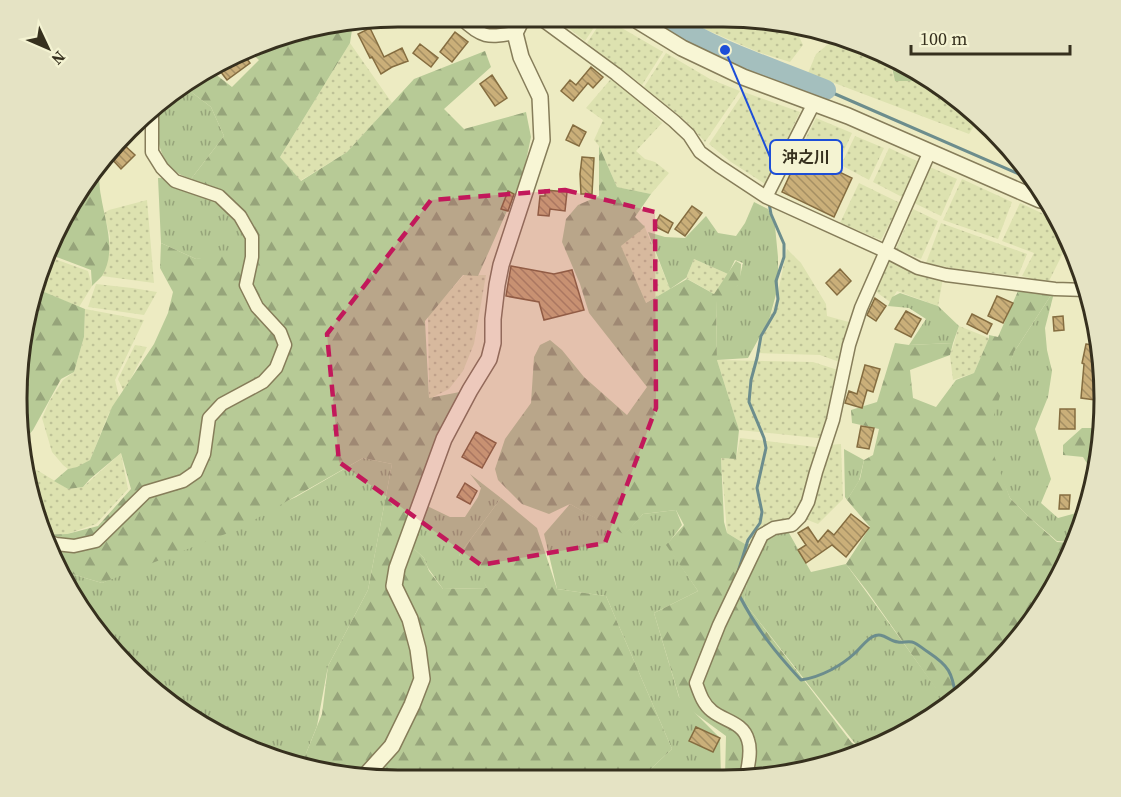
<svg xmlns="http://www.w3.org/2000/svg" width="1121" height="797" font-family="'Source Serif 4','Noto Sans JP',serif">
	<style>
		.farmland { fill: url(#farmland-dots) }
		.grass { fill: url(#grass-tufts) }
		.forest { fill: url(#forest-firs) }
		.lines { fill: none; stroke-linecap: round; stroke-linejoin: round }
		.stream { stroke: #6c8d8d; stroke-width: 3 }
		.river { stroke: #a4bfbe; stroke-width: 20 }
		.building { fill: url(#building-back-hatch); stroke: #856d40; stroke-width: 1.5 }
		.minor-casing { stroke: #867d5a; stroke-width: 15 }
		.tertiary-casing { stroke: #867d5a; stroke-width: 18 }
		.minor { stroke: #f8f6d5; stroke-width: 12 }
		.tertiary { stroke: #f8f6d5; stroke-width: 15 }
		.marked { fill: #c2185b; fill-opacity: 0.2; stroke: #c2185b; stroke-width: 4.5; stroke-dasharray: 12 8; stroke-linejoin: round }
		.rim { fill: none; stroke: #36301e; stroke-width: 3 }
		.leader { fill: none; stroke: #1d4ed8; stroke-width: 2 }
		.callout-dot { fill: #1d4ed8; stroke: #f4f3d2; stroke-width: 2 }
		.callout { fill: #f4f3d2; stroke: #1d4ed8; stroke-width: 2 }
		.callout-label { font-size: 16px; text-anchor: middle; font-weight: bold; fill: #36301e }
	</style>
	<defs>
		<pattern id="farmland-dots" width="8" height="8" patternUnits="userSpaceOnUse" patternTransform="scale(1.5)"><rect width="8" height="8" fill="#dde2b0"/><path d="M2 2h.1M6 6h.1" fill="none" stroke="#bec297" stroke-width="1.8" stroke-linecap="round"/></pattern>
		<pattern id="grass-tufts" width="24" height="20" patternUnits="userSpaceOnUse" patternTransform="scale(1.5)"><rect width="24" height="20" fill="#b7ca96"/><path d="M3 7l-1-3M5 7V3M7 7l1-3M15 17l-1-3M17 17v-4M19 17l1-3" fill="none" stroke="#96a47a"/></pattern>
		<pattern id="forest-firs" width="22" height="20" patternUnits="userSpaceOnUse" patternTransform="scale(1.5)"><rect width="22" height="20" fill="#b7ca96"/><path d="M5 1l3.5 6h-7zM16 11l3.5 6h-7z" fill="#96a47a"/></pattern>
		<pattern id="building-back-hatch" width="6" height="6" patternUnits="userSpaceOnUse" patternTransform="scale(1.5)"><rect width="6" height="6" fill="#caaf79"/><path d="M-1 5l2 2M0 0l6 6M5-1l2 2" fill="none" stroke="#a58f63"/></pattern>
	</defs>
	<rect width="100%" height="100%" fill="#edebc2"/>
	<path class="farmland" d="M468 18 516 19 509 29 490 30 476 26Z
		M557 19 599 20 585 41Z
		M602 20H608L663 52 642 85 587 43Z
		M692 22 793 24 803 45 790 62 758 52 700 27Z
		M836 38 888 58 895 81H929L978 120 969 134 808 73 816 54Z
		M350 43 392 103 347 152 300 181 280 157Z
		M666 53 710 79 740 91 705 142 686 121 644 87Z
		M616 79 662 123 636 151 645 159 655 162 669 173 651 194 617 187 599 146 594 140 603 120 586 108 610 80Z
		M744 92 800 112 765 184 731 162 709 144Z
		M816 118 852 133 838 164 802 146Z
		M855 136 884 148 869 180 841 165Z
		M889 148 919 162 904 198 873 182Z
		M930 167 957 179 941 216 914 203Z
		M962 179 1012 202 998 239 943 220Z
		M859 183 900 203 881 240 840 223Z
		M147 200 154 283 102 276 109 253 110 237 104 213 109 210Z
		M1020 203 1050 217 1067 245 1048 283 1022 276 1034 253 1002 241Z
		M913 209 938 221 921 259 896 249Z
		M941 223 1027 254 1018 276 957 269 926 263Z
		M644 225 670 289 644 304 621 246Z
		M787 249 801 263 826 304 827 316 856 324 845 364 820 355 757 353 777 297Z
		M52 258 88 271 92 286 79 307 42 291 43 278Z
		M890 258 943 278 938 306 897 291 890 302 875 291Z
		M694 259 728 274 714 294 686 278Z
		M464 275H486L474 344 463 371 449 389 429 399 428 316Z
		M96 284 132 288 157 292 144 315 88 307Z
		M85 309 144 320 115 380 119 397 109 413 90 460 79 467 68 469 63 465 52 452 42 418 49 402 63 380 74 372 84 337Z
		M959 326 989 338 974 373 953 380 950 356Z
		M135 345 147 347 124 392 118 379Z
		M717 360 813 362 844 372 827 439 739 430Z
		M20 425 27 437 32 463 25 468 20 448Z
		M740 438 824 448 815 476 823 473 828 445 841 444 843 499 818 524 800 517 745 544 727 533 721 458 736 459Z
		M121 453 128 489 96 524 67 534 43 535 27 476 37 470 68 489 83 487Z"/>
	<path class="grass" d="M182 85 211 107 224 136 191 179C157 169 157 137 155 108Z
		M158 178H162L219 196 237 213 252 253 196 259 161 243Z
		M754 202 768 209 775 226 778 257V287L769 320 748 358 717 360 716 299 738 285 743 263 735 260 728 274 694 259 686 278 670 289 648 232 665 237 685 238 706 216 718 233 736 236 745 223Z
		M1055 289 1045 328 1047 350 1052 371 1048 397 1035 429 1051 479 1041 503 1058 518 1080 512 1072 542 1057 541 1029 517 1010 498 984 437 1014 352Z
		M900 293 938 306 959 326 953 343 909 345 926 319 909 308 888 306 892 297Z
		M844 449 864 460 859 481 847 500 845 497Z
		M363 458 392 464 368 590 328 666 317 726 303 761 230 741 111 650 62 571 102 583 296 497Z
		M470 474 501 498 459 555 478 568 487 588 443 589 428 568 424 558 412 547 423 504 450 517H465L478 497 481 488Z
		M570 504 625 534 643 514 676 510 682 525 667 545 698 591 654 613 679 697 720 738 721 778H641L672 749 606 596 557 589 544 534Z
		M785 526 811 572 846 564 947 703 868 751 857 746 804 679 744 602 753 541Z"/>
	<path class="forest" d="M353 23 350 43 280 157 301 181 347 152 414 79 485 51 491 67 444 109 464 129 526 112 531 137 523 175 478 276 463 275 425 321 429 398 470 390 408 540 412 547 424 558 429 571 443 589 487 588 477 570 459 555 501 498 537 528 557 589 606 596 672 749 641 778 374 780 303 761 322 714 328 666 368 590 392 464 363 458 238 529 102 583 62 571 46 545 43 535 67 534 98 526 131 489 121 453 90 479 83 487 68 489 54 481 68 469 77 467 90 460 112 407 154 344 168 313 173 292 160 268 161 243 196 259 227 253H251L246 228 191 179 224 136 211 107 182 85 187 81 210 70 232 87 259 60 250 52 299 30Z
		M890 59 914 68 929 81H895Z
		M599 146 617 187 651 194 635 217 645 227 621 246 646 303 687 279 714 294 736 261 741 264 740 284 716 302 717 360 739 430 736 459 721 458 724 522 727 533 745 544H753L744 602 852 743 868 751 773 777H725L726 736 681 703 654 613 698 591 666 545 684 525 676 510 643 514 625 535 570 504 549 514 522 504 498 480 495 469 505 439 531 403 534 357 540 345 550 340 562 350 584 377 627 415 647 387 589 313 580 284 562 242 566 219 578 205 599 196Z
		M97 167C100 177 99 187 101 196 105 222 117 251 102 276 99 279 95 283 92 286L91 270 54 256 43 278 42 291 85 309 84 337 74 372 61 379 33 430 27 437 20 425V348L48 256 51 255 48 254 56 230Z
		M1021 284 1055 289 1014 352 987 437 1010 498 1029 517 1057 542 1072 543 1065 568 974 686 946 703 867 591 846 564 870 527 847 500 860 479 864 460 873 455 879 429 852 423 851 410 877 402 895 343 909 345 953 343 950 355 910 370 913 398 936 407 956 380 974 373 989 338V335L998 337Z
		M1082 428H1096L1099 442 1091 470 1083 457 1063 455V445Z"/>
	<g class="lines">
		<path class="stream" d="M821 101 826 90 1028 178
			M738 572 748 540 760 523 762 512 757 488 766 448 764 438 749 402 751 380 757 358 761 336 775 312 778 299 776 281 784 257V244L771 214 769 203
			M739 595C756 628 775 652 801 680 821 677 841 666 855 653 861 648 865 641 872 637 883 631 888 641 898 642 902 643 907 641 912 642 917 643 923 649 928 652 949 666 952 672 956 697"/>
		<path class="river" d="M672 22C719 52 774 68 826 90"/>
	</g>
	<path class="building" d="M399 16 405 17H417L405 27 397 17Z
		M370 28 384 57 402 48 408 61 392 67 381 74 372 57 370 58 358 34Z
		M455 32 468 42 452 62 440 52Z
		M420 44 438 58 431 67 413 53Z
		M244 55 250 63 227 80 217 67Z
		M591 67 603 77 593 88 588 83 573 101 561 91 570 80 576 85Z
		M492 75 507 98 495 106 480 84Z
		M573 125 586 132 579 146 566 140Z
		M123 144 135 155 121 169 110 157Z
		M800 153 852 178 834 217 782 192Z
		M582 157 594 158 592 194H581L580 174Z
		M545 190 567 192 565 211 550 209 549 216 538 215 540 196H545Z
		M508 191 514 194 508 211 501 209Z
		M692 206 702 213 685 236 675 229Z
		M660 215 673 223 668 233 654 226Z
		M511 266 554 274 572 270 584 310 544 320 539 302 506 296Z
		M840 269 851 281 837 295 826 283Z
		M997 296 1013 303 1003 323 988 316Z
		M875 298 886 306 876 321 867 315Z
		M906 311 921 319 911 337 895 329Z
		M972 314 992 324 987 334 967 324Z
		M1063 316 1064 330 1054 331 1053 317Z
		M1086 344 1093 345 1098 377 1095 400 1081 398 1084 364 1082 363Z
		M865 365 880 369 873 392 867 390 862 408 845 403 849 391 857 394Z
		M1060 409H1075V429H1059Z
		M861 426 874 428 869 449 857 447Z
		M476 432 496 443 482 468 462 457Z
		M465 483 477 491 470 504 457 497Z
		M1060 495H1070L1069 509H1059Z
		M851 514 869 528 846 557 832 545 806 563 798 550 806 545 798 533 808 527 818 542 828 530 834 535Z
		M696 727 720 738 713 752 689 741Z"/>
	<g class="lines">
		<g class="minor-casing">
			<path id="minor" d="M461 18C481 38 488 38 515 33
				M541 19 616 74 674 121 689 135 700 152 719 166 766 197 887 252 918 268 946 275 1055 289 1086 290
				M766 197 814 103
				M44 540 56 544 74 546 96 541 146 492 183 481 196 472 204 454 209 418 222 404 263 382 276 368 285 345 280 332 257 307 246 285 252 257V237L240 216 219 196 175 181 162 168 152 152V111
				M746 777C748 766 752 751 748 740 743 722 724 721 712 711 703 704 700 694 696 683L719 625 762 535 774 528 792 525 800 517 808 502 816 472 833 420 849 345 861 308 930 151"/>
		</g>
		<g class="tertiary-casing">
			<path id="tertiary" d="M638 21 682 48 743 77 848 116 1040 200
				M364 777 392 746 412 705 422 679 418 649 410 619 394 586 397 568 444 439 470 390 489 359 493 343V319L497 285 501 265 542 140 540 97 521 57 515 33 522 19"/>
		</g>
		<use href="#minor" class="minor"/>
		<use href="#tertiary" class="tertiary"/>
	</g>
	<path class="marked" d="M565 190 655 212 656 408 605 543 481 565 339 462 327 334 431 200Z"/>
	<path d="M0 0H1121V797H0ZM398 27H723A371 371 0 0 1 1094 398V399A371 371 0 0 1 723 770H398A371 371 0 0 1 27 399V398A371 371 0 0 1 398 27Z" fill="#e5e3c4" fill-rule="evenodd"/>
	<path class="rim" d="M398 27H723A371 371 0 0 1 1094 398V399A371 371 0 0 1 723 770H398A371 371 0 0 1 27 399V398A371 371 0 0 1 398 27Z"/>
	<path class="leader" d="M725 50L770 157"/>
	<circle class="callout-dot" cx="725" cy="50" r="6"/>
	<rect class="callout" x="770" y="140" width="72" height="34" rx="6"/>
	<g class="callout-label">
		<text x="806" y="163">沖之川</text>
	</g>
	<g transform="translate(48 48) rotate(134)" stroke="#f4f3d2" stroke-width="4.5" paint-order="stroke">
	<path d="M0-4.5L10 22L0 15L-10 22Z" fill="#36301e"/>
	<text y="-9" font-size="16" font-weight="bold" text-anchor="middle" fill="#36301e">N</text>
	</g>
	<path d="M911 45v9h159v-9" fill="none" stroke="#36301e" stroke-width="3"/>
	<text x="920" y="45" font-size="18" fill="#36301e" stroke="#f4f3d2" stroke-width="4.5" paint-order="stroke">100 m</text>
</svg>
